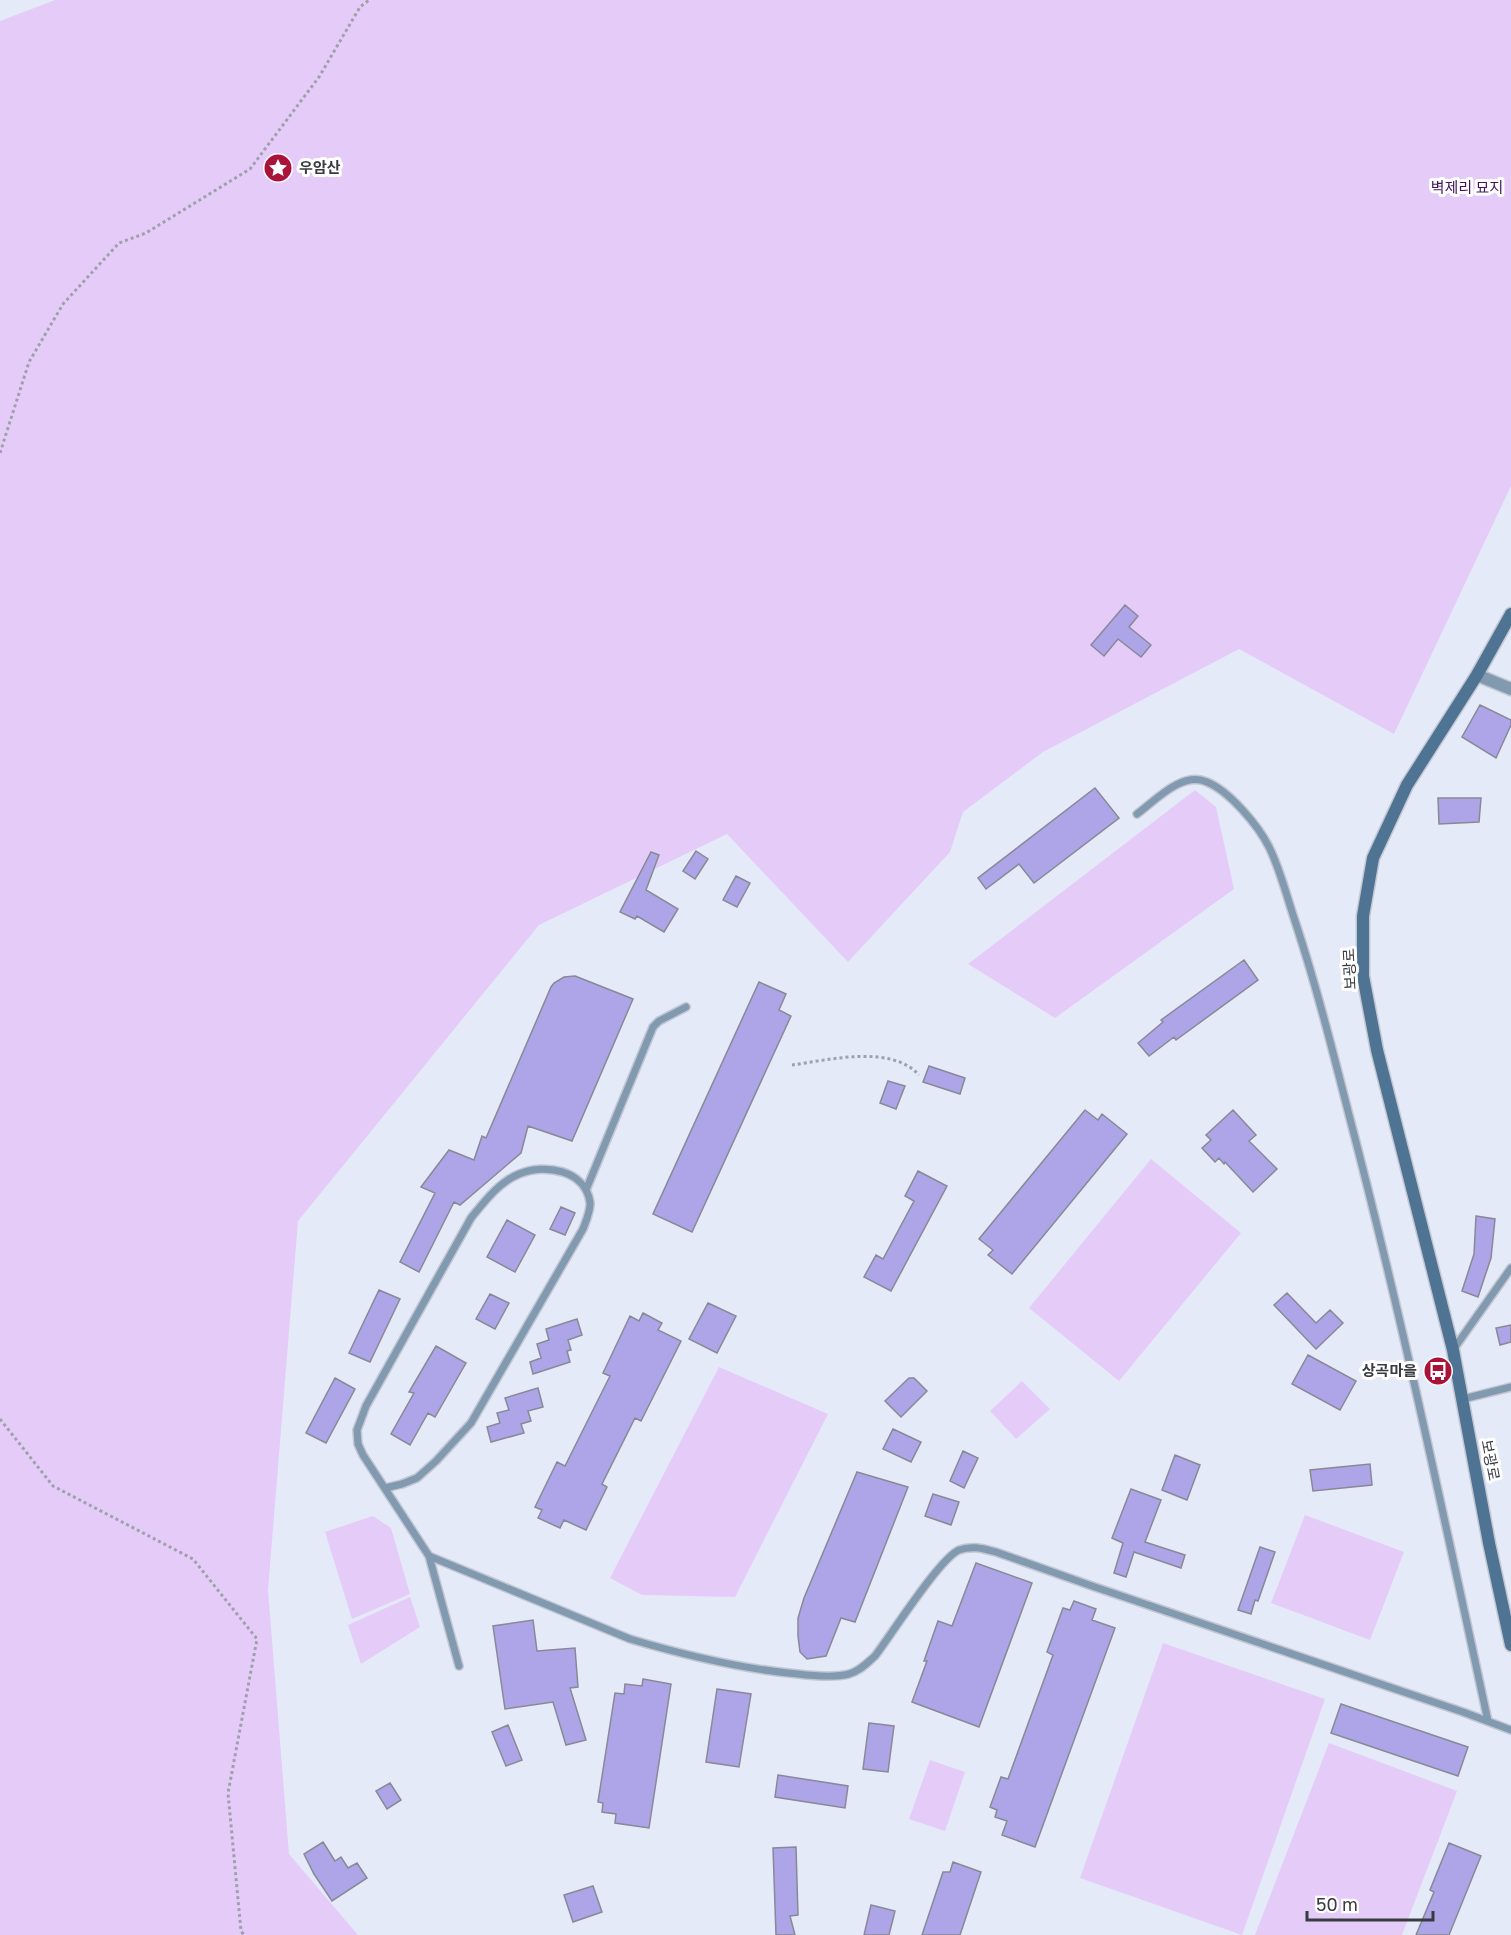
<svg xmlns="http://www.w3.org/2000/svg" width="1511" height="1935" font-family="'Golos Text','Noto Sans KR',sans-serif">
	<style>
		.green { fill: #e5ccf8 }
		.building { fill: #ada5e8; stroke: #898896; stroke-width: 1.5 }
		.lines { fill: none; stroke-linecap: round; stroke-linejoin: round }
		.lane-casing { stroke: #c3c7d3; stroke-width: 10 }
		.street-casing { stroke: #c3c7d3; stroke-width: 15 }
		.secondary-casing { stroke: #c3c7d3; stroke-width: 15 }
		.path { stroke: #9ea1ac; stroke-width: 3; stroke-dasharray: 3 3; stroke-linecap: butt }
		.lane { stroke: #829ab0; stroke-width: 7 }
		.street { stroke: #829ab0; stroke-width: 12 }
		.secondary { stroke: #4f7393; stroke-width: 12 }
		.labels { text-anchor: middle; stroke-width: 6; stroke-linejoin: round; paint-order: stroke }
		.poi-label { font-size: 15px; font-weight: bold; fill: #393b40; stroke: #fff; text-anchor: start }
		.park-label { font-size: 15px; fill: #43145d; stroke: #fff }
		.street-label { font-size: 15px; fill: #393b40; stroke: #fff }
	</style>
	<rect width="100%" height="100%" fill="#e5eaf8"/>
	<path class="green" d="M55 0H1511V486L1394 734 1239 649 1043 752 963 812 950 852 848 962 727 834 539 925 298 1221 268 1590 289 1854 358 1935H0V21Z
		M1195 790 1216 807 1234 889 1055 1018 968 964Z
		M1151 1159 1241 1233 1119 1381 1029 1308Z
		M719 1367 828 1414 735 1597 642 1595 610 1578Z
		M1022 1381 1050 1409 1016 1439 990 1411Z
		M1305 1515 1404 1552 1370 1640 1271 1603Z
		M373 1516 391 1528 410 1594 352 1619 325 1532Z
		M410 1597 420 1627 361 1664 348 1625Z
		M1163 1643 1325 1699 1242 1935 1080 1878Z
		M1329 1743 1457 1791 1402 1935H1255Z
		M930 1760 965 1772 945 1831 909 1819Z"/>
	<path class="building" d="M1125 605 1138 616 1129 627 1151 645 1141 657 1118 639 1104 656 1091 645Z
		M1480 705 1511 720V725L1496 758 1462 737Z
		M1095 788 1119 818 1034 883 1019 864 986 889 978 878Z
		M1438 798H1481L1479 822 1439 824Z
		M696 851 708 859 695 879 683 871Z
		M651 852 659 855 646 890 678 909 664 932 637 916 635 919 620 912Z
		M736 876 750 883 737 907 723 900Z
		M1244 960 1258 980 1176 1040 1174 1037 1149 1056 1138 1043 1163 1022 1161 1020Z
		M575 976 633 999 572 1141 528 1126 521 1153 460 1205 454 1202 419 1272 400 1262 435 1193 421 1187 449 1150 474 1160 482 1136 486 1138 551 987 554 983 564 977Z
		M759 982 786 994 779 1010 791 1016 692 1232 653 1214Z
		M929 1066 965 1078 960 1094 923 1082Z
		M888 1081 905 1086 896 1109 880 1103Z
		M1085 1110 1098 1120 1102 1114 1127 1134 1012 1274 988 1255 993 1250 979 1239Z
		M1233 1110 1256 1135 1249 1141 1277 1169 1253 1192 1225 1162 1224 1164 1219 1158 1215 1162 1202 1148 1211 1140 1206 1135Z
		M918 1171 947 1186 891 1291 864 1277 876 1255 883 1259 914 1201 905 1196Z
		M561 1207 575 1213 565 1235 550 1229Z
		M1476 1216 1495 1219 1491 1258 1478 1297 1462 1291 1474 1254Z
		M507 1220 535 1235 515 1272 487 1257Z
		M379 1290 400 1299 370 1362 349 1353Z
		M1287 1293 1316 1323 1330 1310 1343 1323 1316 1349 1274 1305Z
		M490 1294 509 1303 495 1329 476 1319Z
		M708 1303 736 1316 717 1353 689 1339Z
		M643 1313 662 1323 658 1330 681 1341 641 1421 635 1418 602 1484 607 1487 586 1530 564 1520 560 1528 538 1518 542 1510 535 1507 557 1462 565 1466 610 1376 603 1373 630 1316 639 1321Z
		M577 1319 582 1335 568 1340 571 1350 567 1351 570 1362 533 1374 530 1362 541 1358 537 1344 549 1340 546 1329Z
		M1511 1325V1342L1500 1345 1496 1328Z
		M436 1346 466 1363 435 1417 428 1413 410 1445 391 1434 414 1393 409 1392Z
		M1308 1355 1356 1381 1340 1410 1292 1384Z
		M335 1378 355 1389 326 1443 306 1433Z
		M909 1378H914L927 1391 901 1417 885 1401Z
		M538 1388 543 1407 528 1411 531 1421 521 1424 524 1433 491 1442 487 1427 500 1423 497 1413 509 1410 505 1398Z
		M893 1429 921 1442 911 1462 883 1449Z
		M963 1451 978 1458 964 1488 950 1481Z
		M1175 1455 1200 1465 1187 1500 1162 1490Z
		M1370 1464 1372 1485 1313 1491 1310 1470Z
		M857 1472 908 1487 855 1622 841 1618 826 1656 807 1659 800 1652 798 1636V1618L804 1598Z
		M1131 1489 1161 1500 1145 1542 1185 1555 1181 1568 1134 1552 1126 1577 1114 1573 1123 1543 1112 1538Z
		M933 1494 959 1502 951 1525 925 1516Z
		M1260 1547 1275 1552 1258 1601 1255 1600 1251 1614 1238 1610Z
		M976 1563 1032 1583 979 1727 912 1702 927 1661H924L938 1621 952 1626Z
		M1074 1601 1096 1609 1092 1620 1115 1628 1035 1847 1002 1835 1007 1821 995 1817 997 1810 990 1807 1001 1777 1008 1779 1053 1655 1047 1652 1063 1608 1070 1610Z
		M533 1620 537 1651 575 1648 578 1687 570 1688 586 1740 566 1745 553 1702 505 1709 493 1626Z
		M643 1679 671 1684 649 1828 615 1823 616 1814 602 1812 603 1803 598 1802 615 1693 624 1694 625 1684 642 1686Z
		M717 1689 751 1694 739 1767 706 1762Z
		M1341 1704 1468 1747 1458 1776 1331 1733Z
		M869 1723 894 1726 888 1772 863 1769Z
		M508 1725 522 1760 506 1766 492 1732Z
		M778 1775 848 1786 845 1808 775 1797Z
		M390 1783 401 1800 387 1809 376 1791Z
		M323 1842 335 1861 341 1857 348 1868 357 1863 367 1878 332 1901 314 1874 304 1854Z
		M1449 1843 1481 1856 1449 1935H1416L1434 1892 1430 1890Z
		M796 1847 798 1915 790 1916 795 1935H776L773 1848Z
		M953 1862 981 1872 960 1935H922L943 1872H950Z
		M593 1886 602 1912 573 1922 564 1895Z
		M871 1905 895 1911 889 1935H864Z"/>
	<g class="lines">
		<g class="lane-casing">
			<path id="lane" d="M1137 814C1156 800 1182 771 1207 782 1229 791 1258 825 1269 847 1281 871 1287 898 1296 924 1316 985 1332 1048 1348 1111 1401 1313 1444 1517 1488 1721
				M586 1190 653 1027 659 1021 686 1007
				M1453 1350 1511 1268
				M1463 1399 1511 1387
				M385 1488 402 1484 417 1478 436 1461 471 1423 583 1229C586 1221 591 1210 590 1202 585 1170 545 1163 519 1174 499 1182 484 1202 471 1218L366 1406 357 1430 358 1444 363 1455 429 1556 459 1666
				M429 1556 630 1639C684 1655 741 1669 798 1674 814 1676 833 1678 849 1674 860 1671 867 1663 875 1656 891 1635 940 1558 959 1550 972 1545 984 1549 996 1552L1092 1586 1463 1712 1511 1730"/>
		</g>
		<g class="street-casing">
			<path id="street" d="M1477 675 1511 689"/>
		</g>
		<g class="secondary-casing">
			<path id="secondary" d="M1511 614 1477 675 1407 785 1373 858 1363 916V976L1377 1050 1453 1350 1489 1543 1511 1645"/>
		</g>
		<path class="path" d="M0 453 29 362 63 304 119 243 146 233 250 169 319 77 360 7 369 0
			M792 1065C829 1060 891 1044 919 1075
			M0 1419 53 1486 193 1559 257 1639 228 1793 241 1931 244 1935"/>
		<use href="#lane" class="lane"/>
		<use href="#street" class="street"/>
		<use href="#secondary" class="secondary"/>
	</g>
	<defs>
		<g id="sight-disc" transform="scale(1.5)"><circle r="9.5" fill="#a91239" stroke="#fff"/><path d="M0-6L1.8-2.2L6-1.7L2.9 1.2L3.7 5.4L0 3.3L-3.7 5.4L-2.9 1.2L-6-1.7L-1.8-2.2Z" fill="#fff"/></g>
		<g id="bus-disc" transform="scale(1.5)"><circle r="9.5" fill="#a91239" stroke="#fff"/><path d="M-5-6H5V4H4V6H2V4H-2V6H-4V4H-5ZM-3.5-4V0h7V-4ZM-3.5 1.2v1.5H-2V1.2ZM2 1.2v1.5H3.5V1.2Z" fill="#fff"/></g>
	</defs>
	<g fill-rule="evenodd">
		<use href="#sight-disc" x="278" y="168"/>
		<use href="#bus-disc" x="1438" y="1371"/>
	</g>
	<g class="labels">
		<g class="poi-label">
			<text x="299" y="173">우암산</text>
			<text x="1417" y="1376" text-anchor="end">상곡마을</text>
		</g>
		<g class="park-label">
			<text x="1467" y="193">벽제리 묘지</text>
		</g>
		<g class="street-label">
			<text transform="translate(1350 969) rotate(-93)" y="5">보광로</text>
			<text transform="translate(1490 1460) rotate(79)" y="5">보광로</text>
		</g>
	</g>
	<path d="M1307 1911v9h126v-9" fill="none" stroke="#393b40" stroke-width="3"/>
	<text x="1316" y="1911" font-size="18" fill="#393b40" stroke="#ffffff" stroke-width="4.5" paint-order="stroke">50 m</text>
</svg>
